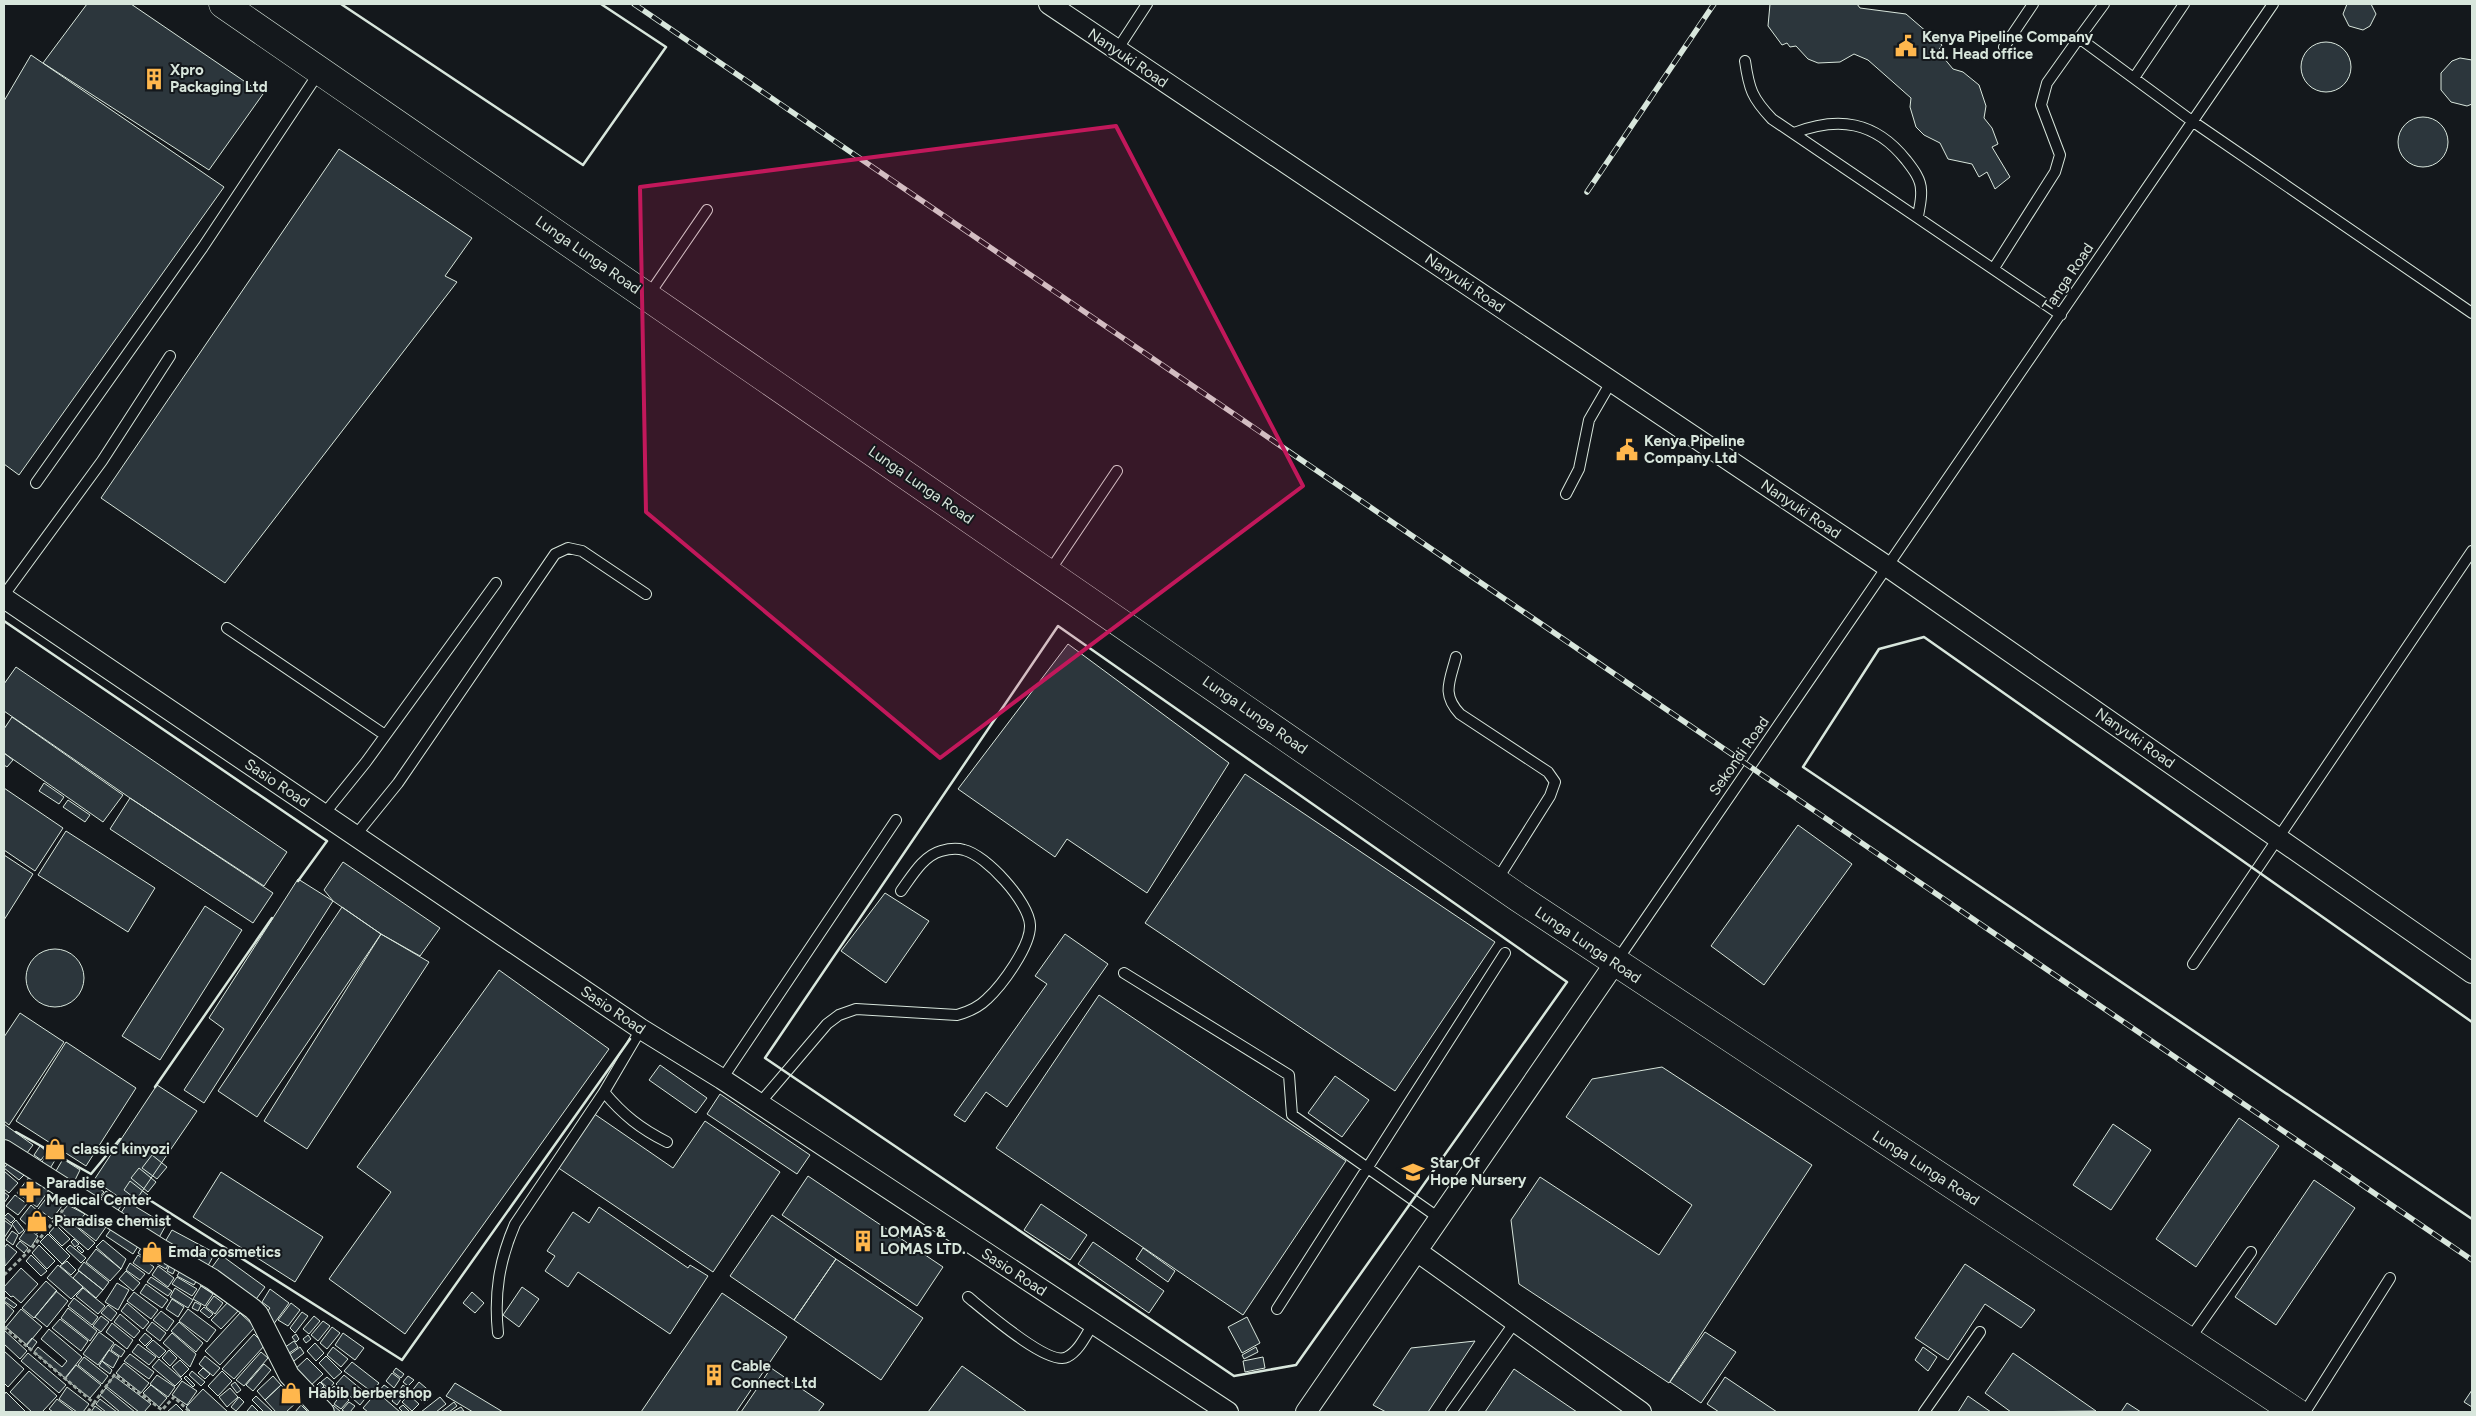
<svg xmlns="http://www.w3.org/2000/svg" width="2476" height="1416" font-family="Figtree,sans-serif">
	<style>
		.building { fill: #2c363c; stroke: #d8e6dc }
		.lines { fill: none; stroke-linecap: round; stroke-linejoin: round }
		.service-casing { stroke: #d8e6dc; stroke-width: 12 }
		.minor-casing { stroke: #d8e6dc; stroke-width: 22 }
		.secondary-casing { stroke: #d8e6dc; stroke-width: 29 }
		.path { stroke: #9da8a2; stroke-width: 3; stroke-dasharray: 4 2.5; stroke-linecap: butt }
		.service { stroke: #14181c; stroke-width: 10 }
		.minor { stroke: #14181c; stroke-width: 20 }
		.secondary { stroke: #14181c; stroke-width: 28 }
		.rail-casing { stroke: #d8e6dc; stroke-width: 5.5 }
		.rail { stroke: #14181c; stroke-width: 4; stroke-dasharray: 11; stroke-linecap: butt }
		.wall { stroke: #d8e6dc; stroke-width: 2.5 }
		.marked { fill: #c2185b; fill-opacity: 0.2; stroke: #c2185b; stroke-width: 4; stroke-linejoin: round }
		.labels { text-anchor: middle; stroke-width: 4; stroke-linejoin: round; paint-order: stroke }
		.poi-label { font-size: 15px; font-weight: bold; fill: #d8e6dc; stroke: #14181c; text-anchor: start }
		.street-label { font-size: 15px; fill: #d8e6dc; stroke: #14181c }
	</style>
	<rect width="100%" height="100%" fill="#14181c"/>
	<path class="building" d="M87 4H131L263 94 209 170 43 63Z
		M1770 4H1857L1860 8 1906 14 1942 45 1938 51 1953 69 1963 72 1979 85 1986 106 1984 118 1992 128 1998 144 1992 147 2010 177 1995 189 1987 172 1979 177 1972 164 1948 159 1940 143 1924 135 1916 127 1910 107 1911 98 1868 60 1854 54 1840 62 1818 63 1808 59 1796 46 1790 47 1787 43 1782 45 1768 26Z
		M2347 4H2371L2376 14 2370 26 2363 30 2349 26 2343 14Z
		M2301 67a25 25 0 1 1 50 0a25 25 0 1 1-50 0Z
		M31 55 224 187 19 475 4 464V101Z
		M2460 58 2472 60V104L2467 106 2451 102 2441 90V73L2452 61Z
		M2398 142a25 25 0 1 1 50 0a25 25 0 1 1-50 0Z
		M339 149 472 238 445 276 457 282 225 583 101 498Z
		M1068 644 1229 763 1147 893 1067 839 1055 857 958 789Z
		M16 667 287 852 264 886 130 798 4 711V684Z
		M12 717 123 795 103 822 4 753V729Z
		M4 753 13 760 7 767 4 765Z
		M1245 774 1495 942 1395 1091 1145 923Z
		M44 783 64 797 59 804 39 791Z
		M4 788 63 828 35 871 4 850Z
		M130 798 273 893 253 923 110 829Z
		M68 800 90 815 85 822 63 807Z
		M1798 825 1852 864 1764 985 1711 946Z
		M66 831 155 888 128 932 38 875Z
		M4 855 33 874 4 920Z
		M343 862 440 928 420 956 381 934 333 901 324 890Z
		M298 879 333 901 204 1103 184 1090 224 1029 209 1018Z
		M885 893 929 921 886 983 841 951Z
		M205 906 242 930 160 1060 122 1036Z
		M342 907 381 934 257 1117 218 1091Z
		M381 934 429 962 307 1149 264 1121Z
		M1065 934 1108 964 1007 1107 986 1092 965 1122 954 1115 1047 984 1035 976Z
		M26 978a29 29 0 1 1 58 0a29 29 0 1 1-58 0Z
		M499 970 609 1049 405 1334 329 1279 391 1192 357 1167Z
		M1099 995 1346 1161 1243 1315 996 1148Z
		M20 1013 64 1042 9 1125 4 1121V1037Z
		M66 1042 136 1088 86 1166 16 1121Z
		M660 1065 707 1098 696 1113 649 1080Z
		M1662 1067 1812 1165 1669 1383 1519 1284 1511 1220 1540 1177 1659 1255 1692 1205 1566 1117 1592 1079Z
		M1335 1076 1369 1100 1342 1137 1308 1113Z
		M157 1085 197 1111 132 1206 94 1180Z
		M720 1094 810 1155 797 1174 707 1114Z
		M593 1113 673 1168 705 1121 780 1172 713 1272 557 1167Z
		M2239 1118 2279 1146 2196 1267 2156 1239Z
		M4 1124 33 1145 24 1157 4 1143Z
		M2113 1124 2151 1150 2111 1210 2073 1185Z
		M40 1146 47 1152 41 1160 34 1155Z
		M48 1152 57 1157 49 1170 41 1164Z
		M152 1155 167 1167 157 1179 142 1168Z
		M63 1159 80 1170 72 1186 53 1176Z
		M10 1161 25 1174 19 1180 4 1168Z
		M139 1168 156 1182 148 1192 131 1178Z
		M4 1171 18 1183 9 1193 4 1189Z
		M221 1172 323 1237 295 1282 193 1217Z
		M30 1176 49 1190 37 1207 17 1193Z
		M808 1176 943 1267 917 1306 782 1215Z
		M85 1177 104 1192 95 1203 77 1188Z
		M2314 1180 2355 1208 2276 1325 2235 1297Z
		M130 1181 148 1195 141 1203 124 1190Z
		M106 1191 123 1203 114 1216 97 1204Z
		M4 1192 9 1196 4 1203Z
		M51 1192 65 1202 52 1219 38 1209Z
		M15 1195 27 1204 18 1215 6 1206Z
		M128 1202 166 1225 156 1243 117 1219Z
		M1041 1204 1087 1235 1070 1260 1024 1230Z
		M31 1205 48 1220 37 1234 20 1219Z
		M68 1205 85 1214 76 1224 64 1215 61 1217 59 1215Z
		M599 1207 688 1268 690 1265 708 1276 670 1334 578 1272 568 1287 545 1271 555 1256 547 1251 573 1212 589 1223Z
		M8 1213 15 1219 11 1223 4 1217Z
		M772 1215 836 1259 794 1320 730 1276Z
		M64 1216 95 1243 88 1250 57 1223Z
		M89 1217 106 1227 96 1241 78 1227Z
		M4 1220 12 1226 4 1238Z
		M16 1220 24 1230 19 1234 12 1224Z
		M56 1225 70 1239 62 1246 49 1233Z
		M114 1225 140 1243 133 1254 106 1236Z
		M27 1228 38 1236 31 1247 19 1239Z
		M172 1230 215 1253 205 1271 162 1247Z
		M12 1231 18 1235 13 1245 6 1240Z
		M48 1234 70 1256 62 1264 40 1242Z
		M74 1239 79 1244 75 1247 71 1242Z
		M103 1240 126 1259 121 1269 96 1247Z
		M20 1241 28 1248 24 1253 16 1246Z
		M1093 1242 1164 1291 1149 1313 1078 1264Z
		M144 1243 160 1254 153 1264 138 1253Z
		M7 1244 17 1252 5 1266 4 1248Z
		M39 1245 55 1261 47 1269 32 1253Z
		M70 1245 86 1258 81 1263 66 1249Z
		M79 1246 84 1251 82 1253 77 1248Z
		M1143 1248 1175 1271 1168 1282 1136 1259Z
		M96 1249 121 1269 110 1281 86 1262Z
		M31 1255 47 1271 41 1276 26 1261Z
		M138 1255 154 1267 149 1274 133 1263Z
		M163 1255 171 1259 166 1269 157 1264Z
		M221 1255 265 1287 251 1306 207 1274Z
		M836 1259 923 1318 881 1380 794 1320Z
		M172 1260 178 1263 173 1274 167 1271Z
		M67 1261 76 1270 71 1275 60 1266Z
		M84 1262 109 1282 103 1290 78 1270Z
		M130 1263 145 1274 140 1280 126 1270Z
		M1965 1264 2035 1310 2021 1328 1985 1304 1948 1360 1915 1338Z
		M58 1265 83 1287 71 1299 47 1278Z
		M158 1266 174 1278 168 1287 152 1275Z
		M182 1267 199 1276 194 1285 177 1276Z
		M21 1268 38 1284 21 1303 13 1296 11 1297 4 1290V1287Z
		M79 1271 103 1290 96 1298 73 1278Z
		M126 1271 140 1283 133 1291 119 1279Z
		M151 1277 172 1291 168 1296 147 1282Z
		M177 1277 197 1289 192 1296 172 1284Z
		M203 1279 230 1297 226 1302 200 1285Z
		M46 1281 57 1291 34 1318 22 1308Z
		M117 1283 129 1290 118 1310 105 1302Z
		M146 1284 168 1300 162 1308 140 1293Z
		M201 1286 213 1294 205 1306 193 1299Z
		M522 1287 539 1299 519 1327 503 1315Z
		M83 1288 105 1306 98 1314 76 1296Z
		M175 1288 193 1300 188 1308 170 1297Z
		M270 1289 289 1303 273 1325 263 1317 270 1308 262 1302Z
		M56 1291 68 1301 47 1327 35 1317Z
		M134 1292 158 1310 151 1319 127 1301Z
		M472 1292 484 1303 475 1313 463 1303Z
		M722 1293 787 1337 736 1412H641Z
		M214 1296 223 1303 215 1314 206 1307Z
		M6 1297 17 1305 14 1308 4 1301Z
		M74 1298 98 1317 92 1325 68 1306Z
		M172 1299 184 1307 178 1317 166 1309Z
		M231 1299 241 1308 221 1329 211 1320Z
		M4 1302 14 1311 4 1324Z
		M195 1302 201 1305 198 1311 192 1308Z
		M127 1303 149 1322 143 1329 121 1311Z
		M291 1303 300 1310 288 1326 278 1320Z
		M108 1305 117 1313 111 1321 101 1313Z
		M204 1307 213 1314 209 1318 200 1311Z
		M68 1308 97 1331 90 1341 61 1318Z
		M21 1309 42 1327 27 1345 6 1327Z
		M188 1309 216 1330 207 1342 179 1321Z
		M161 1311 174 1321 167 1331 153 1320Z
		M302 1312 308 1316 295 1333 290 1328Z
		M240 1313 255 1327 220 1365 205 1351Z
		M120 1314 140 1331 134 1338 114 1322Z
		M101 1316 109 1322 101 1332 93 1326Z
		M314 1316 320 1321 309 1334 303 1329Z
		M1247 1317 1260 1343 1242 1353 1228 1327Z
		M60 1319 88 1341 81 1351 52 1328Z
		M323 1321 330 1326 318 1341 311 1335Z
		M152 1322 166 1333 160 1341 146 1330Z
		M179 1322 203 1343 196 1352 171 1331Z
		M112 1323 133 1340 127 1349 106 1332Z
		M332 1327 340 1333 327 1349 320 1343Z
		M49 1329 82 1357 65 1378 34 1352 38 1347 62 1367 67 1361 41 1339Z
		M4 1330 27 1351 20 1359 4 1344Z
		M99 1332 114 1343 98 1365 83 1354Z
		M1705 1332 1736 1352 1701 1403 1670 1382Z
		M145 1333 152 1339 145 1346 139 1340Z
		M172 1333 196 1354 190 1367 163 1343Z
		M343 1333 364 1348 355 1360 335 1345Z
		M254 1334 265 1345 234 1379 222 1369Z
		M296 1334 299 1339 296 1342 292 1337Z
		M308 1335 311 1339 306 1343 303 1339Z
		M32 1338 37 1342 31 1350 26 1345Z
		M153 1340 166 1351 159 1358 146 1347Z
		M294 1341 298 1347 282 1358 278 1352Z
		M1475 1341 1428 1412H1386L1373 1405 1411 1348Z
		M315 1343 324 1353 316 1361 307 1351Z
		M115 1344 125 1351 121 1357 111 1350Z
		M138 1344 156 1357 149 1365 132 1352Z
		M300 1347 304 1353 294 1361 289 1355Z
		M333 1347 348 1359 341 1367 327 1355Z
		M1256 1347 1258 1352 1244 1359 1242 1355Z
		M1923 1347 1937 1357 1928 1371 1915 1360Z
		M109 1350 119 1357 113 1368 102 1361Z
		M169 1350 177 1358 170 1366 162 1358Z
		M4 1351 24 1369 8 1387 4 1383Z
		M261 1352 268 1358 244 1386 236 1380Z
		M28 1353 66 1385 59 1393 21 1361Z
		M2013 1353 2096 1411 2011 1412 1985 1393Z
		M130 1354 154 1372 149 1379 124 1361Z
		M205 1356 220 1368 213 1376 199 1364Z
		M326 1356 342 1372 334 1379 319 1363Z
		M84 1357 108 1376 102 1384 78 1365Z
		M1263 1357 1265 1368 1245 1372 1243 1361Z
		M307 1358 323 1374 308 1388 292 1372Z
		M159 1359 182 1379 175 1386 152 1367Z
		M180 1360 189 1369 181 1377 172 1367Z
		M102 1361 112 1370 110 1374 99 1366Z
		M352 1362 379 1383 372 1392 344 1371Z
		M124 1363 149 1383 141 1393 116 1373Z
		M264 1364 271 1370 253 1391 246 1385Z
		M76 1365 101 1385 90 1398 65 1379Z
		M962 1366 1027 1412H928Z
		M203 1368 210 1374 205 1379 198 1373Z
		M396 1368 404 1374 401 1378 393 1372Z
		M771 1368 824 1404 818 1412H741Z
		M1514 1369 1577 1412H1485Z
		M29 1371 57 1396 42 1412H32L10 1392Z
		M192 1371 205 1382 201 1386 189 1375Z
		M222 1371 232 1381 218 1396 208 1386Z
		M392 1373 400 1379 394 1388 386 1381Z
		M157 1375 175 1387 168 1397 150 1384Z
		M344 1375 368 1395 360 1405 336 1384Z
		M114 1376 151 1404 144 1412H139L106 1386Z
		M186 1376 195 1385 193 1387 184 1378Z
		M273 1376 281 1385 265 1400 257 1391Z
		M408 1376 414 1380 408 1386 403 1382Z
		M327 1377 334 1383 329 1389 321 1382Z
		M1725 1377 1777 1412H1719L1707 1404Z
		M182 1381 197 1391 187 1405 172 1395Z
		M235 1382 241 1390 237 1393 231 1385Z
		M320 1382 324 1386 320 1390 316 1386Z
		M419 1382 433 1394 425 1403 411 1392Z
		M455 1383 503 1412H473L446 1396Z
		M151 1385 167 1398 159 1407 143 1393Z
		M281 1385 297 1402 286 1412H276L265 1400Z
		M384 1385 394 1392 388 1399 379 1391Z
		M403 1385 408 1389 397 1405 392 1401Z
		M334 1386 340 1391 333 1399 327 1394Z
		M67 1387 89 1404 83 1412H77L59 1399Z
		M324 1387 328 1390 326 1394 322 1391Z
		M106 1388 135 1412H120L100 1395Z
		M230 1388 238 1397 227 1407 219 1397Z
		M203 1389 228 1412H191L186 1407Z
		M2472 1390V1407L2464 1402Z
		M6 1392 26 1412H4V1395Z
		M377 1392 400 1412H368L363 1408Z
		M341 1394 349 1400 341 1409 334 1404Z
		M409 1395 419 1404 412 1411 402 1402Z
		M256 1396 273 1412H264L252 1400Z
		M1968 1396 1991 1412H1958Z
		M239 1397 244 1402 236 1411 231 1407Z
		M440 1397 446 1404 436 1412H421Z
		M57 1399 74 1412H53L49 1409Z
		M100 1399 117 1412H106L96 1404Z
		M349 1402 355 1406 350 1412H345L342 1410Z
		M454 1402 457 1406 449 1412H441Z
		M2127 1403 2141 1412H2121Z
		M176 1404 184 1412H167Z
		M252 1405 259 1412H249L247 1411Z
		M301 1405 308 1412H295Z
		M333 1405 341 1412H330L328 1411Z
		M403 1405 410 1412H403L399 1408Z
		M95 1406 103 1412H91Z
		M461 1407 464 1411 452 1412Z"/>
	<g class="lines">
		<g class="service-casing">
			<path id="service" d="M2104 4 2079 38 2192 121 2472 313
				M2004 47 2033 4
				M1117 50 1147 4
				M1745 61C1749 89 1752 98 1772 119L2061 315
				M2134 78 2184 4
				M1794 133C1838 116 1875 121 1906 160 1913 169 1921 179 1921 190 1922 199 1919 208 1918 217
				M1994 268 2055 172 2060 155 2041 105 2047 83 2079 38
				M648 296 707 210
				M36 483 203 247 320 71
				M1566 494 1579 469 1589 420 1611 382
				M1049 572 1117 471
				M4 595 102 461 170 356
				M227 628 385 735
				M1456 657C1450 681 1441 694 1460 714L1548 772 1555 782 1550 796 1497 880
				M324 814 366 762 496 583
				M355 836 398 783 555 554 568 548 582 551 646 594
				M1616 962 2273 4
				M2193 964 2472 551
				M1124 973 1289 1075 1292 1115 1439 1218
				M722 1079 896 820
				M604 1092C623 1115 641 1129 667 1142
				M759 1104 827 1024 839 1015 856 1009 957 1015C968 1012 978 1008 987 999 1002 985 1031 946 1030 925 1029 902 986 855 964 850 957 848 948 849 941 851 923 856 912 876 901 891
				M968 1297C984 1310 1049 1367 1067 1357 1079 1351 1086 1335 1093 1324
				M1277 1309 1505 953
				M498 1333C494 1294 499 1261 515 1224L604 1092 641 1029
				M2189 1340 2251 1252
				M1451 1412 1515 1322
				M1924 1412 1980 1332
				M2305 1412 2390 1278"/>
		</g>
		<g class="minor-casing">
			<path id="minor" d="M1049 4 1888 567 2472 973
				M4 598 641 1029 722 1079 1228 1412
				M4 1150 160 1249 212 1279 253 1309 258 1314 289 1375 324 1412
				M1418 1252 1641 1412
				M1306 1412 1615 963"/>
		</g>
		<g class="secondary-casing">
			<path id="secondary" d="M223 4 1519 898 2296 1412"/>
		</g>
		<path class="path" d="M4 1275 32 1248 63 1210
			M4 1327 94 1403 115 1374 162 1410 174 1397 190 1412
			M88 1412 94 1403"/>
		<use href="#service" class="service"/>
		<use href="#minor" class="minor"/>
		<use href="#secondary" class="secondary"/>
		<g class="rail-casing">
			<path id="rail" d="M634 4 2472 1260
				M1587 192 1714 4"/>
		</g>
		<use href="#rail" class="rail"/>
		<path class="wall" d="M341 4 583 165 666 47 601 4
			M4 621 327 841 298 881
			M1058 626 1567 982 1296 1365 1234 1376 765 1058Z
			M2472 1022 1924 637 1879 649 1803 767 2472 1219
			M155 1087 272 918
			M16 1132 91 1174 120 1139
			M148 1199 402 1360 630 1039"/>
	</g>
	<path class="marked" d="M1116 126 1303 486 940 758 646 512 640 187Z"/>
	<defs>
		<g id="civic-bare" transform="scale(1.725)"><path d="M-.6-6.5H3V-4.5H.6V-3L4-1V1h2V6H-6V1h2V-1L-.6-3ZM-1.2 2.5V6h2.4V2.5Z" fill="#ffb74d" stroke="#14181c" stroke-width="2.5" paint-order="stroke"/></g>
		<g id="building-bare" transform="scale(1.725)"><path d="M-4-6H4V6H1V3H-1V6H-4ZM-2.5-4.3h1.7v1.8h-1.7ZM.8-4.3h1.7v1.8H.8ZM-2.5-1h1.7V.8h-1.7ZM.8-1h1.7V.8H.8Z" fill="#ffb74d" stroke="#14181c" stroke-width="2.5" paint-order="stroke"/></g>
		<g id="shop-bare" transform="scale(1.725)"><path d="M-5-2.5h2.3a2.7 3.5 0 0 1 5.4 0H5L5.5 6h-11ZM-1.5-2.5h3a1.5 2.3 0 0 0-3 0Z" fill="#ffb74d" stroke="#14181c" stroke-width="2.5" paint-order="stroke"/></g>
		<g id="school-bare" transform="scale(1.725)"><path d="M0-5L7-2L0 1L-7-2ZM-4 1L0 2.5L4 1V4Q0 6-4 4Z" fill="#ffb74d" stroke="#14181c" stroke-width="2.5" paint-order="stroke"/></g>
		<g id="pharmacy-bare" transform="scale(1.725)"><path d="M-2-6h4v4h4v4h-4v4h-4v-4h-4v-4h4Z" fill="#ffb74d" stroke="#14181c" stroke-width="2.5" paint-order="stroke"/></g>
	</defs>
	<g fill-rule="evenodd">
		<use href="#civic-bare" x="1906" y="46"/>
		<use href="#building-bare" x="154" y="79"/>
		<use href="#civic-bare" x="1627" y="450"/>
		<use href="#shop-bare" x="55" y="1149"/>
		<use href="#school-bare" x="1413" y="1172"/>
		<use href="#pharmacy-bare" x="30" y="1192"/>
		<use href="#shop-bare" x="37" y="1221"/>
		<use href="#building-bare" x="863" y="1241"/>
		<use href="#shop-bare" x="152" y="1252"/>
		<use href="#building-bare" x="714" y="1375"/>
		<use href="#shop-bare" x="291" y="1393"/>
	</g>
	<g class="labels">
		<g class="poi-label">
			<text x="1922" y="42">Kenya Pipeline Company<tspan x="1922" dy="17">Ltd. Head office</tspan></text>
			<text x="170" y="75">Xpro<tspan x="170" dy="17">Packaging Ltd</tspan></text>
			<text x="1644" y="446">Kenya Pipeline<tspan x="1644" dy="17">Company Ltd</tspan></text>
			<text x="72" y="1154">classic kinyozi</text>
			<text x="1430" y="1168">Star Of<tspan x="1430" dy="17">Hope Nursery</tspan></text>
			<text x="46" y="1188">Paradise<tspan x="46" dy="17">Medical Center</tspan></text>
			<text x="54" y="1226">Paradise chemist</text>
			<text x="880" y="1237">LOMAS &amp;<tspan x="880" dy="17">LOMAS LTD.</tspan></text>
			<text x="168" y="1257">Emda cosmetics</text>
			<text x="731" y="1371">Cable<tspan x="731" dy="17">Connect Ltd</tspan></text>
			<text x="308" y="1398">Habib berbershop</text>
		</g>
		<g class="street-label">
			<text transform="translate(1128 58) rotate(34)" y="5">Nanyuki Road</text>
			<text transform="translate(588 255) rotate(35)" y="5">Lunga Lunga Road</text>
			<text transform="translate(2068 277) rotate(-56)" y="5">Tanga Road</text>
			<text transform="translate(1465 283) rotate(34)" y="5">Nanyuki Road</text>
			<text transform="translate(921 485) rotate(35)" y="5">Lunga Lunga Road</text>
			<text transform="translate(1801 509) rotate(34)" y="5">Nanyuki Road</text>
			<text transform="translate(1255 715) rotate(35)" y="5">Lunga Lunga Road</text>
			<text transform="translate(2135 738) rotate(35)" y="5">Nanyuki Road</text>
			<text transform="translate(1739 756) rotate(-55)" y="5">Sekondi Road</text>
			<text transform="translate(277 783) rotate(34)" y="5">Sasio Road</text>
			<text transform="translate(1588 945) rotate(34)" y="5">Lunga Lunga Road</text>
			<text transform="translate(613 1010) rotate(34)" y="5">Sasio Road</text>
			<text transform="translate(1926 1168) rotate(33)" y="5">Lunga Lunga Road</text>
			<text transform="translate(1014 1272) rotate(33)" y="5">Sasio Road</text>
		</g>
	</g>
	<rect width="2476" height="1416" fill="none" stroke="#d8e6dc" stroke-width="10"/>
</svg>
